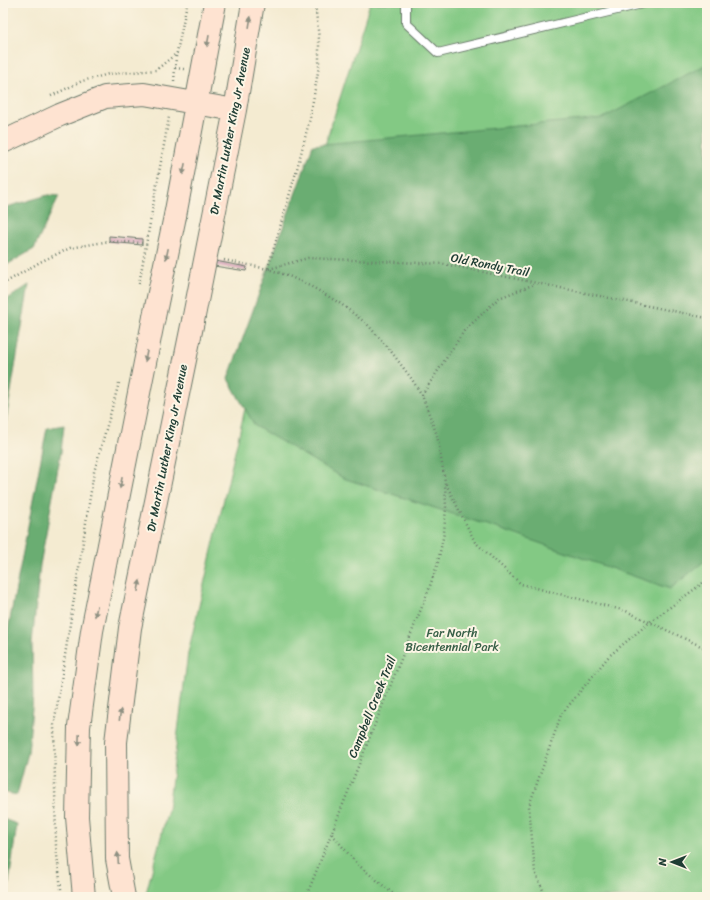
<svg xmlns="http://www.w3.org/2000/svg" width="710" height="900" font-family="Sriracha,sans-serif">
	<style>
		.green { fill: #83c984; stroke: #51835c }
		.forest { fill: #6aad72; stroke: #447553 }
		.building { fill: #d5a1b8 }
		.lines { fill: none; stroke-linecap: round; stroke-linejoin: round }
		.lane-casing { stroke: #6a7a6b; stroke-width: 10 }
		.secondary-casing { stroke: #6a7a6b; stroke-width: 24 }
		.path { stroke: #6a7a6b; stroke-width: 2.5; stroke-dasharray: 1 3; stroke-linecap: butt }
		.lane { stroke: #fff; stroke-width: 8 }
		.secondary { stroke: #fee3d1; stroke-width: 22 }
		.secondary-bridge-casing { stroke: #6a7a6b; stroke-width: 24; stroke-linecap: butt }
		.secondary-bridge { stroke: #fee3d1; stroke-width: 22 }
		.oneway { fill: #8e9082 }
		.labels { text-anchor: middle; stroke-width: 4; stroke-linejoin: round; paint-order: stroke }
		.street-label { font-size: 12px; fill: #1f3d34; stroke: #fcf5e5 }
		.park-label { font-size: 12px; fill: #386048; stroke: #fcf5e5 }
	</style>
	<rect width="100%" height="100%" fill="#fcf5e5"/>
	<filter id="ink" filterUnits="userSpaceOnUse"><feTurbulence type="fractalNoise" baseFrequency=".025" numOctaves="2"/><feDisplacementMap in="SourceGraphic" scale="8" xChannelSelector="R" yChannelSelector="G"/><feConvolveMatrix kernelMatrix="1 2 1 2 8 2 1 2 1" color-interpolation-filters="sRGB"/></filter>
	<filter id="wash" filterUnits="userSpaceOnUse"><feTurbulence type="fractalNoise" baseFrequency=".012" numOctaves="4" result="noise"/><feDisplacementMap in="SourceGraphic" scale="16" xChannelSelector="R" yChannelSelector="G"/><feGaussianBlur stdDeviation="0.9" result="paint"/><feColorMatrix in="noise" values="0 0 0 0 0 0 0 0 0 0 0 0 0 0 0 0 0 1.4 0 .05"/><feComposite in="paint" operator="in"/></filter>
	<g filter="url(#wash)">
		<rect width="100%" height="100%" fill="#f4ebd1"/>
		<path class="green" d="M370 3H707V897H145L168 810 188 653 255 366Z"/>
		<path class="forest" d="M707 64V559L670 589 511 533 343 478 255 426 228 379 313 145 603 118Z
			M48 195 59 196 34 249 3 267V208Z
			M29 285 4 432 3 441V302Z
			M64 425 61 452 40 565 32 643 33 696 28 753 17 795 3 792V655L47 428Z
			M3 819 17 824 7 897H3Z"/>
		<g id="blocks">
			<path class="building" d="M109 236 142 239V245L109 242Z
				M215 261 247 267 246 271 214 266Z"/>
		</g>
	</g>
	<g filter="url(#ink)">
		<use href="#blocks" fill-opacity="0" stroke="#6a7a6b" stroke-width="1"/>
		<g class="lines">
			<g class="lane-casing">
				<path id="lane" d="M406 3V23L438 53 646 3"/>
			</g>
			<g class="secondary-casing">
				<path id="secondary" d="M3 142 60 115 105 97 144 94 235 110
					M175 216 215 3
					M212 225 235 110 253 3
					M84 897 77 817 79 727 92 631 154 317
					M124 897 117 859 116 742 130 628 193 321"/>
			</g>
			<path class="path" d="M175 68 184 69
				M174 81 176 57 187 3
				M51 96 82 81 109 74 156 70 177 53
				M224 260 268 269 289 276 314 288 341 304 367 324 390 350 411 378 422 395 437 435 445 481 446 507 444 533 438 562 429 589 306 897
				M268 268 297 169 310 118 319 66V39L315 3
				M269 269 308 258 444 264 707 318
				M3 284 40 262 70 248 110 241 142 243
				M139 284 169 117
				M422 395 464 331 499 298 535 284
				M446 484 475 542 521 584 626 611 707 649
				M332 834 356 863 397 897
				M62 897 56 847 54 725 94 472 119 383
				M546 897 535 872 529 806 561 715 609 656 650 622 707 580"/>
			<use href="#lane" class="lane"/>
			<use href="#secondary" class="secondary"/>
			<g class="secondary-bridge-casing">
				<path id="secondary-bridge" d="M154 317 175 216
					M193 321 212 225"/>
			</g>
			<use href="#secondary-bridge" class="secondary-bridge"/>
		</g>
		<defs><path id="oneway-solid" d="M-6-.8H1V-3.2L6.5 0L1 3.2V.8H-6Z"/></defs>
		<g class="oneway">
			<use href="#oneway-solid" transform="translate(250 22) rotate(-81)"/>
			<use href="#oneway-solid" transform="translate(208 41) rotate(100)"/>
			<use href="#oneway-solid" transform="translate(184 169) rotate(101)"/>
			<use href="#oneway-solid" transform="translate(167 254) rotate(102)"/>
			<use href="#oneway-solid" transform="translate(146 356) rotate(101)"/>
			<use href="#oneway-solid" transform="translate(121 483) rotate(101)"/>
			<use href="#oneway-solid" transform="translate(139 586) rotate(-79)"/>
			<use href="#oneway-solid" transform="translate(96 611) rotate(101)"/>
			<use href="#oneway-solid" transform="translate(120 715) rotate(-83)"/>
			<use href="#oneway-solid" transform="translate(79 740) rotate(92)"/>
			<use href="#oneway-solid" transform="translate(118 858) rotate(-94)"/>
		</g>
	</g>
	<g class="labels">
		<g class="street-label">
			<text transform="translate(230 131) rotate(-79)" y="4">Dr Martin Luther King Jr Avenue</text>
			<text transform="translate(490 265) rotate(11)" y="4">Old Rondy Trail</text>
			<text transform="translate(167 448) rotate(-79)" y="4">Dr Martin Luther King Jr Avenue</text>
			<text transform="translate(372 707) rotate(-68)" y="4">Campbell Creek Trail</text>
		</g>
		<g class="park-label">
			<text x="452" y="637">Far North<tspan x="452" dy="14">Bicentennial Park</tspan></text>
		</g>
	</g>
	<rect width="710" height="900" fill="none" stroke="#fcf5e5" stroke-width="16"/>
	<g transform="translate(672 862) rotate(270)" stroke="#fcf5e5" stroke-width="3" paint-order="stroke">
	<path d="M0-3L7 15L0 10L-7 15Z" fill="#1f3d34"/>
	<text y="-6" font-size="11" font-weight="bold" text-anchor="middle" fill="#1f3d34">N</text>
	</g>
</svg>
